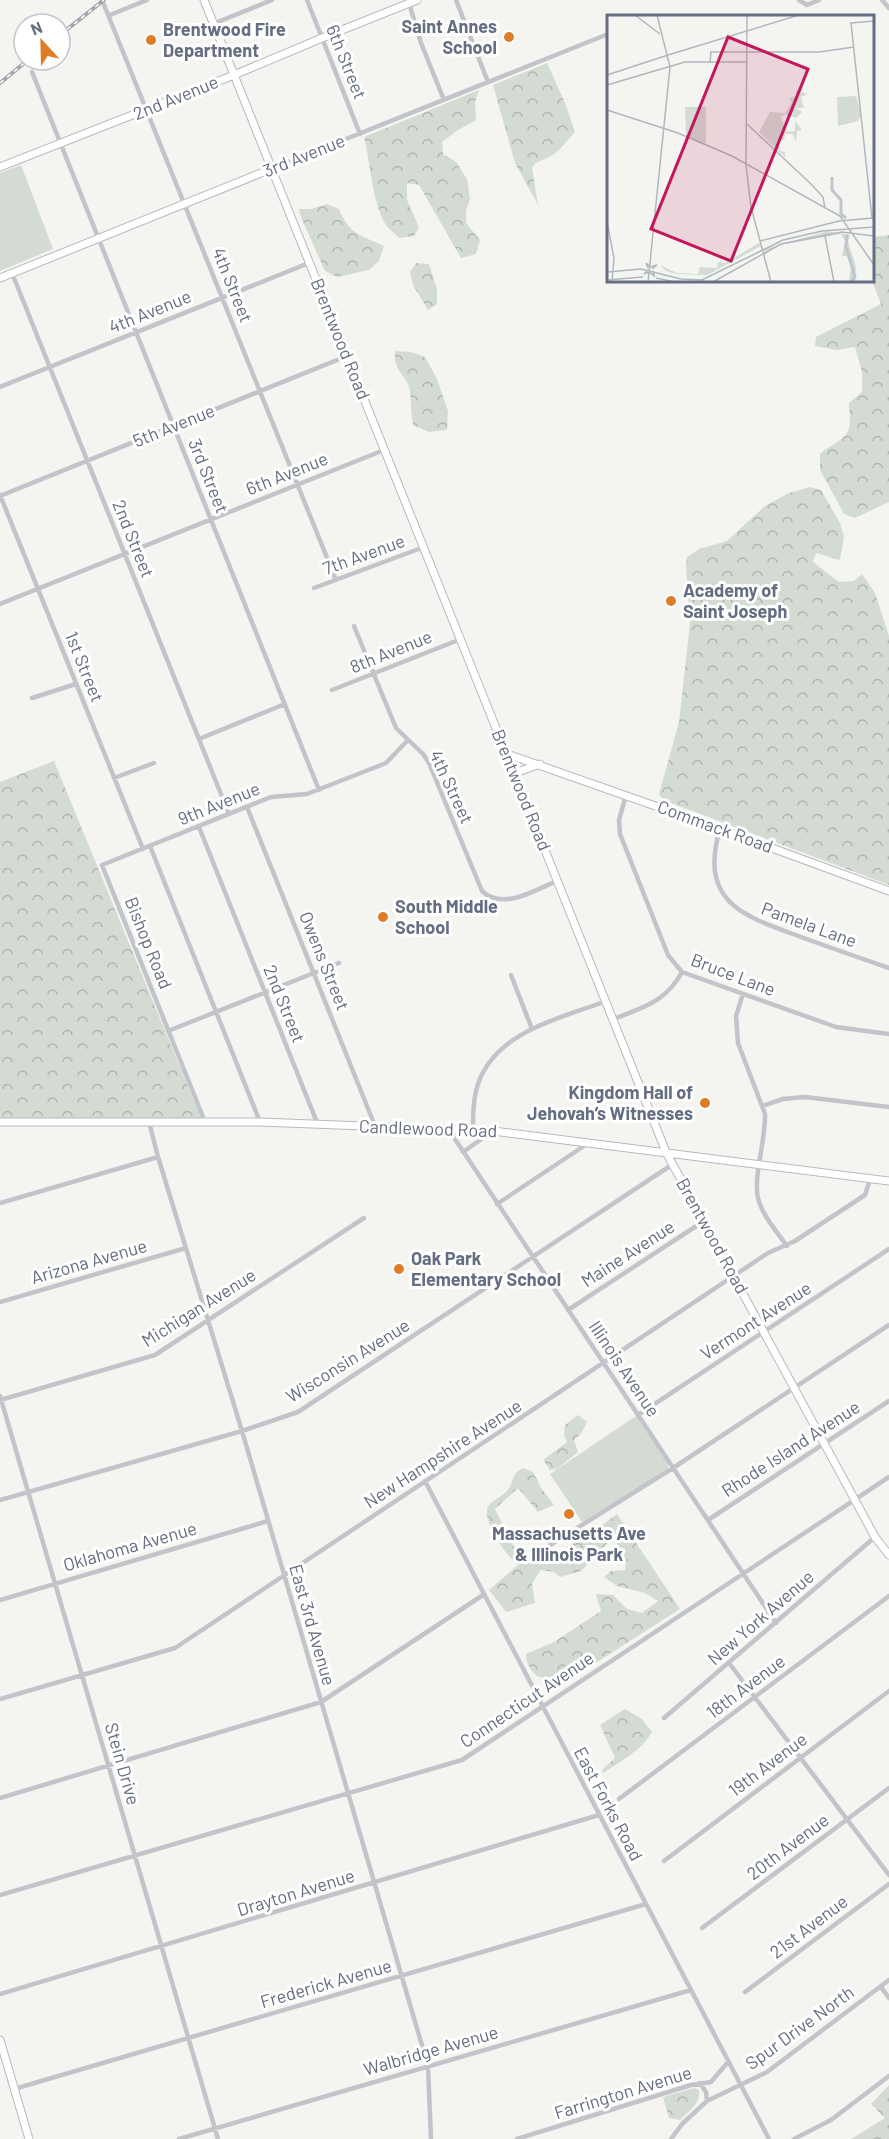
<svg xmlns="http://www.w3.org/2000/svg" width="889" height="2139" font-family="Barlow,sans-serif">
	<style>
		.forest { fill: url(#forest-crowns) }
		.park { fill: #d3dbd2 }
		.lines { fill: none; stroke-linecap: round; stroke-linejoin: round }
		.secondary-casing { stroke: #b7b9bf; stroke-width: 9 }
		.street { stroke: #c2c4c9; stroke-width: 4.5 }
		.secondary { stroke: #fff; stroke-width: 7 }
		.rail-casing { stroke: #a3a6ad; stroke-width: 4 }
		.rail { stroke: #fff; stroke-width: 1.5; stroke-dasharray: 4.5; stroke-linecap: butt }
		.poi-dot { fill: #de7d27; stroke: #fff; stroke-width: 2 }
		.labels { text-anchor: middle; stroke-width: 6; stroke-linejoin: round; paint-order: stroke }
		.poi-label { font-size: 18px; font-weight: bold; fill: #646d81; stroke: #fff; text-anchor: start }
		.street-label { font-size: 18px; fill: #646d81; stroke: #fff }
		.inset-river { fill: none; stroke: #bfc6cd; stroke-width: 3 }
		.inset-road { fill: none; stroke: #b1b7bd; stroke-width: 1.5 }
		.view { fill: #c2185b; fill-opacity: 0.15; stroke: #c2185b; stroke-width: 3 }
		.inset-edge { fill: none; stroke: #646d81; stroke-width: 3 }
	</style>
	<defs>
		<pattern id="forest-crowns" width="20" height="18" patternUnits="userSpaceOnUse" patternTransform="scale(1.5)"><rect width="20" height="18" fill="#d3dbd2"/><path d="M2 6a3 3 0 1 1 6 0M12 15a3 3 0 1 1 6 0" fill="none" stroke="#afb6b0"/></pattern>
	</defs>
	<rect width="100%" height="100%" fill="#f4f5f1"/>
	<path class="forest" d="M547 63 565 103 575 132C567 140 560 152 549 157 542 161 538 160 532 167L538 205 515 163 493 85Z
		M479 90 475 102 476 120 458 130 442 142 443 154 456 162 467 179 470 199 466 211V223L480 240 476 254 461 258 419 185 407 183V200L419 227 414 236 399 238C394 233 386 227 383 220 371 194 371 165 364 137Z
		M327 204 339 209C349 234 360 235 384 246L379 261 369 270 337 277 325 271 300 215 299 209H311Z
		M889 235V502L855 518 844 514 820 470V454C828 446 846 440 849 428 851 422 849 410 849 403L862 392V372L855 347 837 350 815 346 816 337 881 304 872 281 873 237Z
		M416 263 429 264 437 289V304L428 310 413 285 410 272Z
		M395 351 411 352 425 357 437 379 448 411 447 430 429 432 413 425C411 413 411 403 410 391 408 375 393 373 395 351Z
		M810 487 821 490 840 523 844 537 840 560 816 553 813 562 839 582 854 581 862 574 875 593 889 636V885L663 800 659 794 679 722 690 623 686 567 687 557 699 549 727 541 765 506 789 493Z
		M54 761 201 1118H0V782Z
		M578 1415 587 1422 582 1432 574 1440 578 1452 557 1469 550 1470 543 1460 567 1442 564 1435 565 1425Z
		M523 1468 533 1472 541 1488 554 1505 538 1512 518 1488 495 1509 514 1547 528 1557 531 1555 552 1556 594 1531 617 1514 680 1609 566 1682 562 1672C558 1673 552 1678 547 1678 534 1679 526 1665 526 1654L554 1642 601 1611 596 1594 613 1595 627 1609 642 1613 658 1601 645 1593 617 1586 604 1577 611 1571 625 1570 626 1559 613 1537 581 1571 560 1577 554 1572 541 1570 532 1583 535 1603 506 1612 489 1590 518 1565C507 1557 479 1519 489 1505 494 1499 503 1496 508 1490 515 1480 510 1475 523 1468Z
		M625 1709 642 1719 652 1732C641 1751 619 1762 602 1774L603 1769 615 1758 600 1725Z
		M889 2085V2139H851L885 2118 871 2104Z
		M694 2088 699 2090C701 2103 689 2111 680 2120L669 2118 663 2097Z"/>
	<path class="park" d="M21 165 53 249 0 271V173Z
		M636 1416 668 1463V1470L582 1522 550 1474Z"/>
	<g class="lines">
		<g class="secondary-casing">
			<path id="secondary" d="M204 0 666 1152 875 1537 889 1555
				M0 167 234 75 322 38 417 0
				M0 278 271 169
				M507 754 701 822 889 891
				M515 773 540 764
				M0 1122H260L493 1131 889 1181
				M0 2040 29 2139"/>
		</g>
		<path class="street" d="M102 0 336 580
			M307 0 360 134
			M456 0 488 82
			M799 0 807 5 819 0
			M882 0 889 8
			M409 3 421 43 444 100
			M110 15 147 0
			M213 24 272 0
			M32 72 319 790
			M271 169 608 34
			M12 273 229 814
			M0 387 309 263
			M0 495 143 849
			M0 496 347 356
			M314 588 424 547
			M0 604 384 450
			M354 626 396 728 423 754 429 763 482 891C503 911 535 890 557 881
			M332 690 461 639
			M32 698 76 684
			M199 739 285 704
			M114 778 154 763
			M626 795 619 820 620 834 668 955 682 972 836 1027 889 1034
			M247 807 375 1126
			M199 827 318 1125
			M720 829C698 903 744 916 801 937 831 948 860 958 889 968
			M150 846 260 1122
			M511 975 532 1029
			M743 994 736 1016 738 1043 765 1114C766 1139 753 1177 758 1198 762 1215 777 1232 787 1246
			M614 1019C643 1007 666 1002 682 972
			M168 1031 339 963
			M762 1106 783 1099 805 1097 889 1107
			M149 1122 158 1157 242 1431 428 2066 431 2139
			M205 1122 102 865 271 797 307 794 376 767 386 763 408 740
			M449 1130 776 1623
			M473 1130C473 1115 473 1099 478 1084 496 1031 560 1019 606 1001
			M463 1152 493 1131
			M0 1203 158 1157
			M497 1204 587 1144
			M0 1302 186 1248
			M568 1310 704 1221
			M0 1396 218 2139
			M0 1400 155 1355 364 1218
			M638 1415 889 1249
			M425 1481 769 2139
			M0 1500 242 1431 298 1412 673 1164
			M708 1520 889 1401
			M542 1550 673 1468 889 1325
			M0 1600 268 1521
			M729 1663 889 1875
			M0 1699 175 1648 768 1253 795 1241 865 1195 870 1179
			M664 1718 875 1537
			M0 1798 321 1702 483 1595
			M619 1799 889 1596
			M664 1861 889 1691
			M0 1895 462 1760 889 1477
			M702 1928 889 1788
			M881 1987 889 1998
			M745 1992 889 1884
			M0 1994 599 1815
			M700 2083 706 2092 707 2101
			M14 2089 646 1904
			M179 2139 691 1990
			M517 2139 691 2085 711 2082 728 2062
			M671 2139 682 2124 707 2101 767 2072 889 1980
			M794 2139 831 2120 889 2076"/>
		<use href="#secondary" class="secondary"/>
		<g class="rail-casing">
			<path id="rail" d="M60 35 104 0
				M0 83 28 60"/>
		</g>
		<use href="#rail" class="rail"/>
	</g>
	<g class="poi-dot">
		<circle cx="509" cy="37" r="6"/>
		<circle cx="151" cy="40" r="6"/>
		<circle cx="671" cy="601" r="6"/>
		<circle cx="383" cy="917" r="6"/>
		<circle cx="705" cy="1103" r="6"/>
		<circle cx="399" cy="1269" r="6"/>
		<circle cx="569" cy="1514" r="6"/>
	</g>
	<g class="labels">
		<g class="poi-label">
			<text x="497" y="33" text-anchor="end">Saint Annes<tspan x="497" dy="21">School</tspan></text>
			<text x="163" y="36">Brentwood Fire<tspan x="163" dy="21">Department</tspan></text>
			<text x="683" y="597">Academy of<tspan x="683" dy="21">Saint Joseph</tspan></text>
			<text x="395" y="913">South Middle<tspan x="395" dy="21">School</tspan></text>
			<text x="693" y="1099" text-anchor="end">Kingdom Hall of<tspan x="693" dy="21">Jehovah’s Witnesses</tspan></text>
			<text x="411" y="1265">Oak Park<tspan x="411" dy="21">Elementary School</tspan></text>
			<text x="569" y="1540" text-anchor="middle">Massachusetts Ave<tspan x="569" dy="21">&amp; Illinois Park</tspan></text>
		</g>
		<g class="street-label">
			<text transform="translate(346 62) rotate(68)" y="6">6th Street</text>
			<text transform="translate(176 98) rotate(-22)" y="6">2nd Avenue</text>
			<text transform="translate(304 156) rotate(-22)" y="6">3rd Avenue</text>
			<text transform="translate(232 285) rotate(68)" y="6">4th Street</text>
			<text transform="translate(150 312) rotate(-22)" y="6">4th Avenue</text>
			<text transform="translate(340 339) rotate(68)" y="6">Brentwood Road</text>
			<text transform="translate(174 426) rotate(-22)" y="6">5th Avenue</text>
			<text transform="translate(287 474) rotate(-22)" y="6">6th Avenue</text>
			<text transform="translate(208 476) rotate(68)" y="6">3rd Street</text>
			<text transform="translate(133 539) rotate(68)" y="6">2nd Street</text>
			<text transform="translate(364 555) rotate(-20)" y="6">7th Avenue</text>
			<text transform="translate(391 652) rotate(-22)" y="6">8th Avenue</text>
			<text transform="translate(84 667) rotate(68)" y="6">1st Street</text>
			<text transform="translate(451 787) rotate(65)" y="6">4th Street</text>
			<text transform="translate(521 790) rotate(68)" y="6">Brentwood Road</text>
			<text transform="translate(219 804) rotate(-22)" y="6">9th Avenue</text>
			<text transform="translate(715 827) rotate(20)" y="6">Commack Road</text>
			<text transform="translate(809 925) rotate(20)" y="6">Pamela Lane</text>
			<text transform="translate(148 943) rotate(68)" y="6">Bishop Road</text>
			<text transform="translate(324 961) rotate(68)" y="6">Owens Street</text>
			<text transform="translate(733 975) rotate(21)" y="6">Bruce Lane</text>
			<text transform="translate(284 1004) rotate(68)" y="6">2nd Street</text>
			<text transform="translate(428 1129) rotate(2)" y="6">Candlewood Road</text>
			<text transform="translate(712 1236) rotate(61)" y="6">Brentwood Road</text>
			<text transform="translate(628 1254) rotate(-33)" y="6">Maine Avenue</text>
			<text transform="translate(89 1262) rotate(-16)" y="6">Arizona Avenue</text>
			<text transform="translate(199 1308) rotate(-32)" y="6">Michigan Avenue</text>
			<text transform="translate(756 1321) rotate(-33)" y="6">Vermont Avenue</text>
			<text transform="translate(348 1361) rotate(-32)" y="6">Wisconsin Avenue</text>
			<text transform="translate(624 1369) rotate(56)" y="6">Illinois Avenue</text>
			<text transform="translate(791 1449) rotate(-33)" y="6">Rhode Island Avenue</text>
			<text transform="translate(443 1454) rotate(-33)" y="6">New Hampshire Avenue</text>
			<text transform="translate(130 1547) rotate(-16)" y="6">Oklahoma Avenue</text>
			<text transform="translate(761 1618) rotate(-41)" y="6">New York Avenue</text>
			<text transform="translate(312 1625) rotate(74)" y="6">East 3rd Avenue</text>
			<text transform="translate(746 1687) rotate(-37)" y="6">18th Avenue</text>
			<text transform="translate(527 1700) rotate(-34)" y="6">Connecticut Avenue</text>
			<text transform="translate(122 1764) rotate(74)" y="6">Stein Drive</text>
			<text transform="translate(768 1765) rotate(-37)" y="6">19th Avenue</text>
			<text transform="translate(608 1804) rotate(62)" y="6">East Forks Road</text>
			<text transform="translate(788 1847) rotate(-37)" y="6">20th Avenue</text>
			<text transform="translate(296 1893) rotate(-17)" y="6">Drayton Avenue</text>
			<text transform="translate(809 1927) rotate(-37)" y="6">21st Avenue</text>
			<text transform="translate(326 1984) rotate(-16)" y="6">Frederick Avenue</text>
			<text transform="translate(800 2028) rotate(-36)" y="6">Spur Drive North</text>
			<text transform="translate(431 2051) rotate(-16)" y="6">Walbridge Avenue</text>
			<text transform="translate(623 2093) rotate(-17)" y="6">Farrington Avenue</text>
		</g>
	</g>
	<g transform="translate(607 15)">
		<rect width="267" height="267" fill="#f4f5f1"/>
		<path d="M189 75 200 79 194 82 197 93H189L195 97 189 103 178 99 174 102 179 117 188 116V106L195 115 190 116 189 127 186 119H178L177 125 172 126 173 136 178 137V142L152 117 163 97 178 98 185 87 182 83 189 81ZM78 92H99V130L79 122ZM221 216 243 220 241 227 249 252 248 267H242L244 252 240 241H235L238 226 234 219 168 231 158 240 157 234ZM152 228 154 231 100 260 69 259 59 256 53 250 70 258 91 259 93 252 110 253 111 247 118 248Z" fill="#d3dbd2"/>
		<path d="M249 81 254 100 251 106 231 111 230 82Z" fill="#d3dbd2"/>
		<path class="inset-river" d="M225 162V175L234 185V199L239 203M240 220 239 232 248 262 244 267"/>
		<path class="inset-road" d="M28 0 53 19M140 0 139 150 144 192 164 267M61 40 192 0M103 47 104 37H212L247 32M0 60 61 40M0 70 78 47H140M0 95 71 118 125 141 233 201 267 250M140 109 205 170 216 182 218 193M265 203 244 8 267 6M0 207 7 243 5 267M218 221 227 267M153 226 232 206 266 203M41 253 39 248 43 252 50 250 45 254M41 255 37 259 42 257 47 261 46 256M0 257 34 254 74 264 95 265 176 225 215 216 267 212M49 263 68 267M0 265 36 262M41 267 63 52 50 0M106 267 174 229 235 217 267 221"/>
		<path class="view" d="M121 22 201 54 124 246 44 214Z"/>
		<rect width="267" height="267" class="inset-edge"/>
	</g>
	<g transform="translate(42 42) rotate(338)"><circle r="28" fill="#ffffff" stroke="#c1c5cd" stroke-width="1.5"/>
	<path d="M0-4.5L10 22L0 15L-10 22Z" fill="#de7d27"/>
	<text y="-9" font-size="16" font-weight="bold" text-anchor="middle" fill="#646d81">N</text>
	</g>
</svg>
